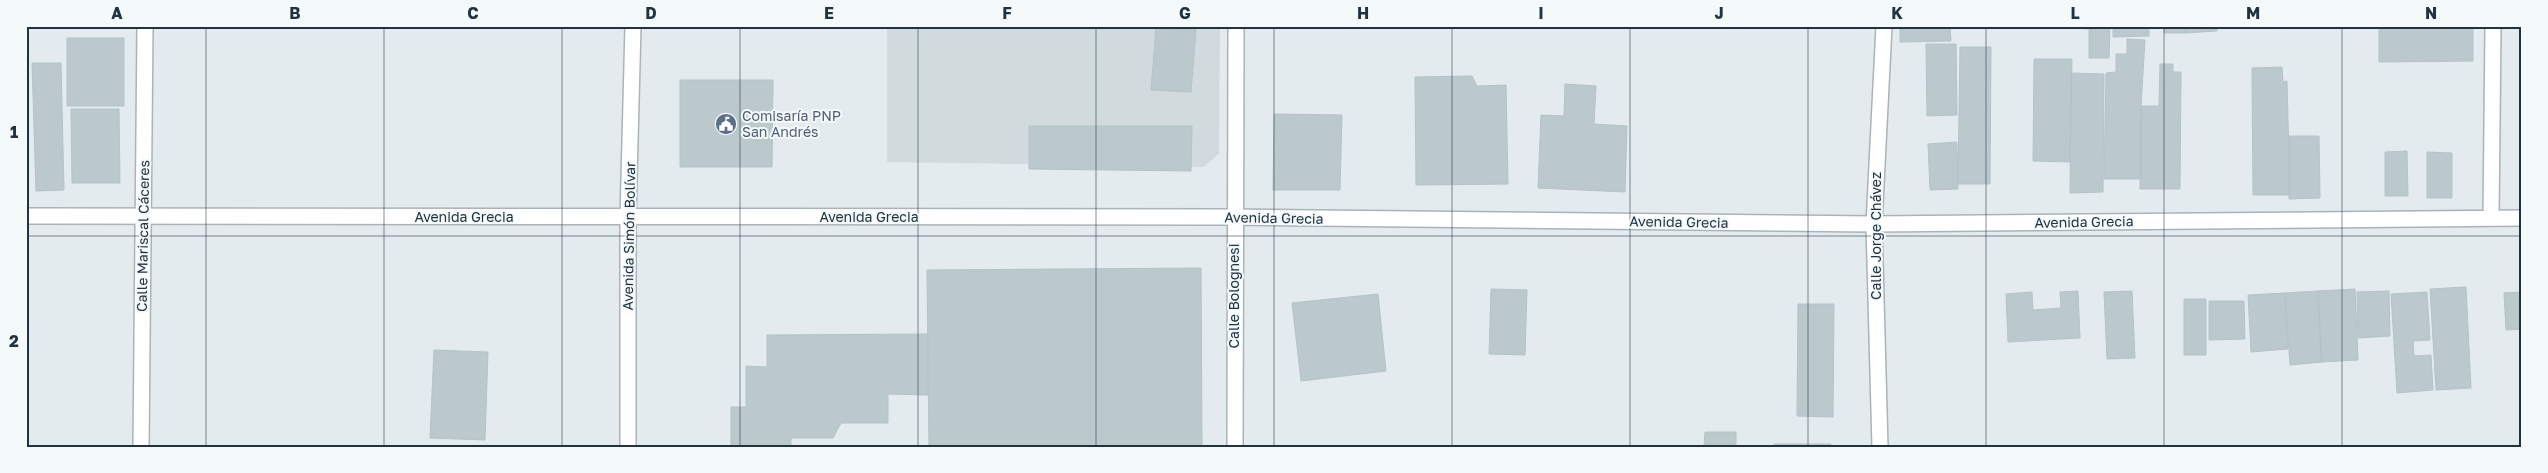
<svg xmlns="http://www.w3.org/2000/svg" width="2548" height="473" font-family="'Golos Text',sans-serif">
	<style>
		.built { fill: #d1dbde }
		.building { fill: #bbc8cc; stroke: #b4c3c8 }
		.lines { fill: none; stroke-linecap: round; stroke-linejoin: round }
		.minor-casing { stroke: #a9b4ba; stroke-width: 18 }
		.minor { stroke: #fff; stroke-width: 15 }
		.grid { fill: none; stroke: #213341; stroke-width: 1; stroke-opacity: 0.55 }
		.labels { text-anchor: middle; stroke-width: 4; stroke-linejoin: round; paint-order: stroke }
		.service-label { font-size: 14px; fill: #4e5e75; stroke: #f4f9fa; text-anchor: start }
		.street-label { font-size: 14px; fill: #213341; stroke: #f4f9fa }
		.neatline { fill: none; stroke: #213341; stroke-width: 2 }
		.grid-label { font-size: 16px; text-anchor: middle; font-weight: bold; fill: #213341 }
	</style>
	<rect width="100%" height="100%" fill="#e3ebee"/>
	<path class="built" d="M887 26H1220L1219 154 1203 167 887 162Z"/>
	<path class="building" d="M1900 26H1950L1951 41 1900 42Z
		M2070 26H2110L2109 58H2089V29L2070 28Z
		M2113 26H2149V36L2113 37Z
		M2147 26H2184L2185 33H2164V26Z
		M2184 26H2217V31L2185 33Z
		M2379 26H2473V61L2379 62Z
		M1156 28 1196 30 1191 92 1151 90Z
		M67 38H124V106H67Z
		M2127 39 2145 40 2141 106 2142 179H2104L2106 73 2116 72V54H2127Z
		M1926 44H1956L1957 115 1927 116Z
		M1960 47H1991L1990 184H1958Z
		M2034 59H2072L2070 162 2033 161Z
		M32 63H61L64 190 36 191Z
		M2160 64H2173V72H2181L2180 189H2140L2141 106H2159Z
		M2282 67 2283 82 2287 81 2290 195H2253L2252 68Z
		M2071 73 2104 74 2103 192 2070 193Z
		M1472 76 1477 86 1506 85 1508 184 1416 185 1415 77Z
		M680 80H773L772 167H680Z
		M1565 84 1596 86 1594 124 1627 126 1625 192 1538 188 1541 115 1564 116Z
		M71 109H119L120 183H72Z
		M1274 114 1342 115 1340 190H1273Z
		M1029 126H1192L1191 171 1029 169Z
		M2289 136H2319L2320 198 2289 199Z
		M1957 142 1958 189 1930 190 1928 144Z
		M2407 151 2408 196H2385V152Z
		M2427 152 2452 153V198H2427Z
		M1201 268 1202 447H929L927 270Z
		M2466 287 2471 388 2436 390 2430 289Z
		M1491 289 1527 290 1525 355 1489 354Z
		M2355 289 2358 360 2321 362 2318 291Z
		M2078 291 2080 338 2008 342 2006 294 2032 292 2033 310 2061 308 2060 292Z
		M2132 291 2135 358 2107 359 2104 292Z
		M2318 291 2322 362 2290 365 2285 293Z
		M2389 291 2390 336 2358 338 2357 292Z
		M2427 292 2430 340 2413 341 2414 356 2431 355 2433 390 2397 393 2391 294Z
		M2522 292V329L2506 330 2504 293Z
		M2285 293 2288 349 2251 352 2248 295Z
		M1378 294 1386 371 1301 381 1292 303Z
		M2184 299H2206V355H2184Z
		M2209 301H2244L2245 339 2209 340Z
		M1798 304H1834L1833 417 1797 416Z
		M928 334V395L888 394V423H841L833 438H791V447H731V407H746V366L767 367V335Z
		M434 350 488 352 485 440 430 438Z
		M1705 432H1736V447H1704Z
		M1774 444H1801V447H1774Z
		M1801 444H1831V447H1801Z"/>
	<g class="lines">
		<g class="minor-casing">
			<path id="minor" d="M26 216 1234 217 1874 224 2522 218
				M2491 218 2493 26
				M141 447 145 26
				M628 447V217L633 26
				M1235 447 1236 26
				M1880 447 1874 224 1884 26"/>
		</g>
		<use href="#minor" class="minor"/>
	</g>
	<path class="grid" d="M206 26V447M384 26V447M562 26V447M740 26V447M918 26V447M1096 26V447M1274 26V447M1452 26V447M1630 26V447M1808 26V447M1986 26V447M2164 26V447M2342 26V447M26 236H2522"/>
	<defs>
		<g id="civic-disc" transform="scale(1.125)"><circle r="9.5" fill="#5c6f8a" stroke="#f4f9fa"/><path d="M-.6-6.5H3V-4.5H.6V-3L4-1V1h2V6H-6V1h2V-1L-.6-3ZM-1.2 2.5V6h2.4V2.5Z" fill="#fff"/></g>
	</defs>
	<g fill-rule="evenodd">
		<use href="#civic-disc" x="726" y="124"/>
	</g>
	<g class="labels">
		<g class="service-label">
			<text x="742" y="121">Comisaría PNP<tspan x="742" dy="16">San Andrés</tspan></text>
		</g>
		<g class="street-label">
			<text x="464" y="222">Avenida Grecia</text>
			<text x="869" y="222">Avenida Grecia</text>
			<text transform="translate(1274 218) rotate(1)" y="5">Avenida Grecia</text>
			<text transform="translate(1679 222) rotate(1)" y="5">Avenida Grecia</text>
			<text transform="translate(2084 222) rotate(-1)" y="5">Avenida Grecia</text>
			<text transform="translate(143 236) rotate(-89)" y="5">Calle Mariscal Cáceres</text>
			<text transform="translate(629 236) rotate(-89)" y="5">Avenida Simón Bolívar</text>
			<text transform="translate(1876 236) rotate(-90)" y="5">Calle Jorge Chávez</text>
			<text transform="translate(1234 296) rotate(-90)" y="5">Calle Bolognesi</text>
		</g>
	</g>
	<rect width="2548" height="473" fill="none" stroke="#f4f9fa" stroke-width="55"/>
	<rect x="28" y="28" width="2492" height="418" class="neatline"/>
	<g class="grid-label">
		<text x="117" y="19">A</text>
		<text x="295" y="19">B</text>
		<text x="473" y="19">C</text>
		<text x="651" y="19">D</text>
		<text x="829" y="19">E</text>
		<text x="1007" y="19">F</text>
		<text x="1185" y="19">G</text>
		<text x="1363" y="19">H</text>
		<text x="1541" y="19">I</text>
		<text x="1719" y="19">J</text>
		<text x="1897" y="19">K</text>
		<text x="2075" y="19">L</text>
		<text x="2253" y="19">M</text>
		<text x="2431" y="19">N</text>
		<text x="14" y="138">1</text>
		<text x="14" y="347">2</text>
	</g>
</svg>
